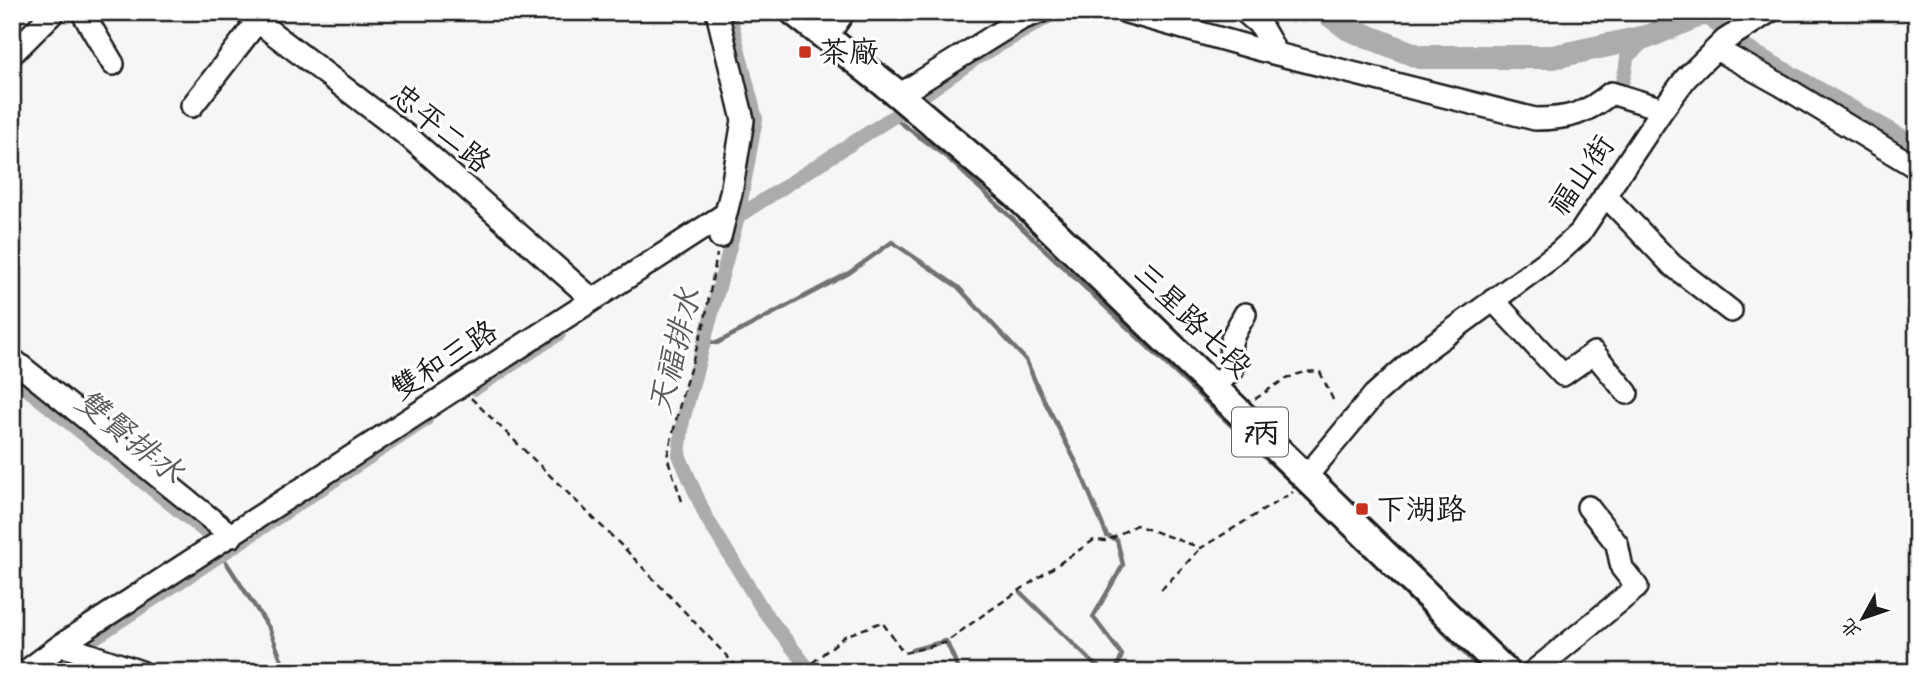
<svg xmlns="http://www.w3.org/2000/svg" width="1929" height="684" font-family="Caveat,'LXGW WenKai TC',sans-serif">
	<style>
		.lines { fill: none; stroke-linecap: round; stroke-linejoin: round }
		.stream { stroke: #727272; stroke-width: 4.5 }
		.canal { stroke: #acacac; stroke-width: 14 }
		.river { stroke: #acacac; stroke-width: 24 }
		.minor-casing { stroke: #1c1c1c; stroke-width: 26 }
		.major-casing { stroke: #1c1c1c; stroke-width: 32 }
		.path { stroke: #1c1c1c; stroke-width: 2.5; stroke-dasharray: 7 5; stroke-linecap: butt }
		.minor { stroke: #fff; stroke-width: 21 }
		.major { stroke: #fff; stroke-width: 26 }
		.poi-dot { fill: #c8321e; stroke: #fff; stroke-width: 2.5 }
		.labels { text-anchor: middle; stroke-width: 6; stroke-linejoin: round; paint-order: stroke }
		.shield { fill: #fff; stroke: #606060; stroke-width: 2 }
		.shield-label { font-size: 28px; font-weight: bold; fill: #1c1c1c }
		.poi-label { font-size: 30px; fill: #1c1c1c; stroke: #fff; text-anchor: start }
		.street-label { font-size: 30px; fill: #1c1c1c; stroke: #fff }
		.water-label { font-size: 32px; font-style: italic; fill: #5d5d5d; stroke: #fff }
	</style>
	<rect width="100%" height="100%" fill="#f6f6f6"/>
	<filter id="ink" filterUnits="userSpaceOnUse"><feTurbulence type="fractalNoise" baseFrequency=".0143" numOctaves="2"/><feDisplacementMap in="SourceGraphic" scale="14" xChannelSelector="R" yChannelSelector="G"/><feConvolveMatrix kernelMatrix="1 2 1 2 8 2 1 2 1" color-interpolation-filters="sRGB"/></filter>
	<g filter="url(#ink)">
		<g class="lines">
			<path class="stream" d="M1698 12 1701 14
				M893 117 949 159 1346 534 1483 672
				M705 342 717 343 849 273 892 242 958 287 1026 360 1038 388 1078 466 1107 536 1117 540 1123 565 1093 617 1122 655 1115 672
				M224 559 269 628 286 672
				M1021 593 1094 664 1107 672
				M912 650 946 641 960 672"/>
			<path class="canal" d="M729 12 756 119 738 217 683 420 679 455 706 517 763 610 811 672
				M1701 14 1738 42 1917 144
				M924 95 974 60 1057 12
				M1612 102C1622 88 1626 74 1627 57L1650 36
				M734 219 896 115
				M12 377 214 539
				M475 389 559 334
				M84 645 426 420
				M41 672 69 654"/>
			<path class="river" d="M1326 12 1349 29 1420 57H1553L1650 36 1706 12"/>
			<g class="minor-casing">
				<path id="minor" d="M82 12 113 64
					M245 12 410 138 592 299
					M717 12 743 120 731 193 720 237
					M1126 12 1261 50 1535 119C1568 119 1586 114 1611 93L1663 109
					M1245 12 1261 26 1272 45 1267 50H1261
					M826 38 844 12
					M1716 49 1781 85 1917 168
					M12 54 54 12
					M899 95 1021 19 1040 12
					M192 106 257 22
					M1605 195 1672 265 1731 311
					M1493 300 1563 375 1594 353 1627 393
					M12 359 232 536
					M1212 386 1232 371 1234 361C1224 344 1237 330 1245 314
					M1306 477 1374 395 1420 354 1558 253 1580 233 1663 109 1686 78 1725 40 1769 12
					M61 645 141 672
					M25 672 61 645 725 214
					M1533 672 1637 587 1622 568 1617 544 1588 507"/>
			</g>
			<g class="major-casing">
				<path id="major" d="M794 12 899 95 1014 193 1506 672"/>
			</g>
			<path class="path" d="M471 398 626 550 742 672
				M1255 399C1275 386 1296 368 1320 372L1335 404
				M682 501 667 457 684 388 704 325 717 254
				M1161 590 1201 548
				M819 672 812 663 845 636 882 622 904 653 945 643 983 615 1094 540 1107 541 1136 525 1201 548 1293 492
				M1463 672 1471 665"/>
			<use href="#minor" class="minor"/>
			<use href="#major" class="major"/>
		</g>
	</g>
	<g class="poi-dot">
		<rect x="798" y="45" width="14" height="14" rx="3.5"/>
		<rect x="1355" y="502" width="14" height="14" rx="3.5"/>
	</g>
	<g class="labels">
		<rect class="shield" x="1232" y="407.5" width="56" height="49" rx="5"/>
		<g class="shield-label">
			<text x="1260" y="442">7丙</text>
		</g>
		<g class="poi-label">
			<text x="819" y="62">茶廠</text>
			<text x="1376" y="519">下湖路</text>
		</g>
		<g class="street-label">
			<text transform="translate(441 128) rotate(40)" y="10">忠平二路</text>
			<text transform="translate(1581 175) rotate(-55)" y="10">福山街</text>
			<text transform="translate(1193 320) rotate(44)" y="10">三星路七段</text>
			<text transform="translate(444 360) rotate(-33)" y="10">雙和三路</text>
		</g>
		<g class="water-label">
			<text transform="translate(674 351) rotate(-76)" y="11">天福排水</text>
			<text transform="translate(130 436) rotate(39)" y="11">雙賢排水</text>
		</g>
	</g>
	<rect width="1929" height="684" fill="none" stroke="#fff" stroke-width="42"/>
	<rect x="21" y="21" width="1887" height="642" fill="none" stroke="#1c1c1c" stroke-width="2.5" filter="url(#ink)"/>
	<g transform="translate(1863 618) rotate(230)" stroke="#ffffff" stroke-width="5" paint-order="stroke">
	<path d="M0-5L12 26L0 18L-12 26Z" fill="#1c1c1c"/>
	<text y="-10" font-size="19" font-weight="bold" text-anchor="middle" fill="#1c1c1c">北</text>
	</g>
</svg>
